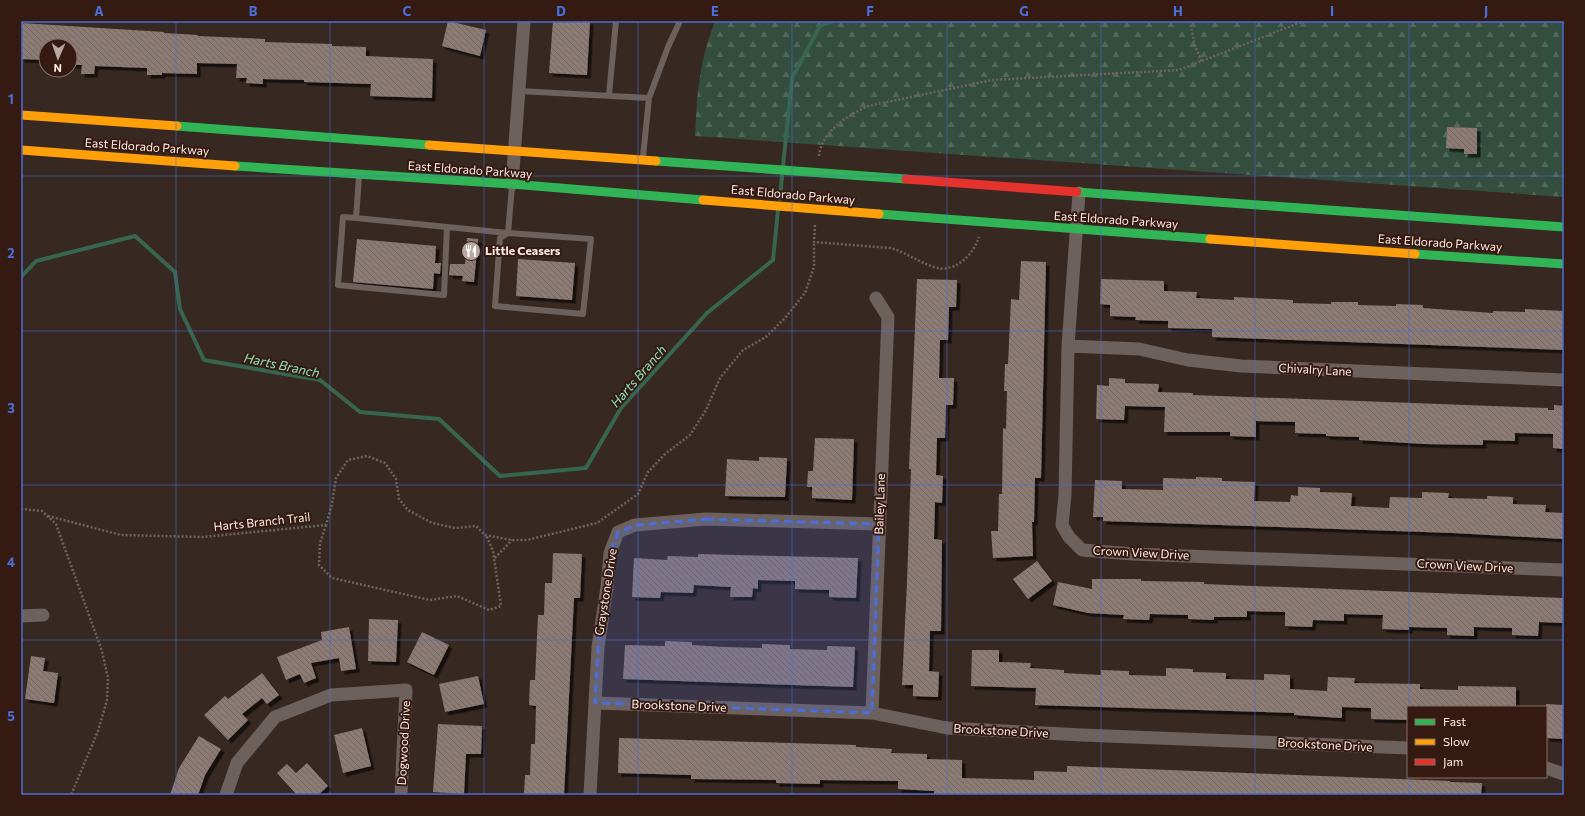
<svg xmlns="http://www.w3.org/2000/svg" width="1585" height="816" font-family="Commissioner,sans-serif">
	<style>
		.forest { fill: url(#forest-firs) }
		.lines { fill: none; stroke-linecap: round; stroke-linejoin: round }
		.stream { stroke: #366550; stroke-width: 4 }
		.building { fill: url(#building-back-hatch); filter: url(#shadow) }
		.path { stroke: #6d635f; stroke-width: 2.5; stroke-dasharray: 2 2; stroke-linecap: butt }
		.lane { stroke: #6d615d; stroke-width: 6 }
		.street { stroke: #6d615d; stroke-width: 13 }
		.fast { stroke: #30b455; stroke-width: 9 }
		.slow { stroke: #ff9f0a; stroke-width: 9 }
		.jam { stroke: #e5322d; stroke-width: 9 }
		.marked { fill: #4a6edb; fill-opacity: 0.2; stroke: #4a6edb; stroke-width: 3; stroke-dasharray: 8 5; stroke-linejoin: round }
		.grid { fill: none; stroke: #4a6edb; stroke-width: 1; stroke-opacity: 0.55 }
		.labels { text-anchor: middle; stroke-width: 4; stroke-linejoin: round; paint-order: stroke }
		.street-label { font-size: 12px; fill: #ffece5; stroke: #341a11 }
		.poi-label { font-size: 12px; font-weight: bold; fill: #ffece5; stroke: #341a11; text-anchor: start }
		.water-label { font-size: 13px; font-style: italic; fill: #8be0ba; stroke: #341a11 }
		.neatline { fill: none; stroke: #4a6edb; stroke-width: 1.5 }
		.grid-label { font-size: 13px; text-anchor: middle; font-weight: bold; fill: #4a6edb }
	</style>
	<defs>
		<pattern id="forest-firs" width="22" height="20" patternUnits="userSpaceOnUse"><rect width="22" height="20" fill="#334d3f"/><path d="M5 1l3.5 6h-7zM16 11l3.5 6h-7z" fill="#52675b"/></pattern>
		<pattern id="building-back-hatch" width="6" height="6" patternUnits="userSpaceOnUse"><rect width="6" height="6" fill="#8c7a74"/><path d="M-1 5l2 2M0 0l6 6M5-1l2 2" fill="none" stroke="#726661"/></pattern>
		<filter id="shadow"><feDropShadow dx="3.5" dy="3.5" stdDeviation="0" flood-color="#0009"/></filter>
	</defs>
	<rect width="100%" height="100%" fill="#372822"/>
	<path class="forest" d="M715 21H1564V197L695 136C697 91 699 63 715 21Z"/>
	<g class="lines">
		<path class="stream" d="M783 166 792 78 820 26 833 21
			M780 199 782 176
			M21 277 36 261 135 236 175 272 180 309 204 360 320 380 360 412 439 419 500 476 586 468 621 408 707 313 773 260 778 210"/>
	</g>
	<path class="building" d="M448 21 486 30 480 56 442 46Z
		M553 21H590L587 75 549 73Z
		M21 23 164 32V33L198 35V36L265 39V42L332 44V46L366 47V56L433 59 432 98 370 96 371 84 304 82V80L263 79V84L246 83 247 78H236L237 64 197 63V74L162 73V75H147V68L95 66 94 74H81L82 65H70V46H46V60L21 59Z
		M1447 127 1477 128V154H1464V149L1446 148Z
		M467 238 478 239 474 282 462 281 463 276 449 275 450 264H465Z
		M357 239 436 246 435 263H441L440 274 434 273 433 289 353 282Z
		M518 259 575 263 572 300 516 296Z
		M1021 261 1046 262 1041 478H1035L1034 522H1032L1033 556 993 558 991 531H998L999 494H1002L1003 428 1006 429 1007 391H1004L1005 364H1008L1011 299 1019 300Z
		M917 279 957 280 956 307H949L948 340H940L939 378H954L953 405H946L945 438H937L936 475 943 476 942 503 935 502 934 539 942 540 941 631H930L929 671 939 672 938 697 913 696V685H902L907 582 911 469H909Z
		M1101 279 1164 281V291L1197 292 1196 298 1234 300V297L1293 300V303L1331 304V302H1358V305L1396 306V304L1423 305V308L1493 313V311L1525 312V309L1564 311V350L1212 337V329L1168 328V321L1135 320 1136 317 1110 316V305L1100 304Z
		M1109 378 1125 379V383L1159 384 1158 392 1193 393V395L1440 404 1548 408V410H1554V405L1564 406V449L1553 448V434L1515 433V441L1483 440V445L1424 444 1359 440V437L1326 436V434L1295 433V422L1256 421V437L1230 436V432H1164L1165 407 1125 406 1124 420 1096 419 1097 385 1109 386Z
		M815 438 854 439 852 500 812 498V487H807L808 471H813Z
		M759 457 787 458 785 497 725 496 727 459 759 461Z
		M1196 477 1222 478V481L1255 482 1254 501 1290 502 1291 495 1298 496V487L1320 488V492L1352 493 1351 506 1389 508 1390 497 1422 498V492L1449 493 1448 498 1487 499V496L1513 497V504L1546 505 1545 512 1564 513V539L1453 533 1103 521V517H1093L1095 480 1122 481V489L1163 490V478L1196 479Z
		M553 553 582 554 580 598H574L564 795H524L525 775H530L531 744H535L536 706 529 705 530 680H535L538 615H544L545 583H552Z
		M698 554 858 558 856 598 829 597V590L795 589V581L758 580V589L753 588 752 597H730L731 587 694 585 693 593 661 592 660 598 632 597 634 558 667 560 668 556 698 557Z
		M1037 561 1052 581 1028 599 1013 579Z
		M1092 579H1141V581L1204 582V584L1564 598V623L1539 622 1538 636 1512 635V628L1474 627V636L1447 635V628L1409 627V630L1382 629 1383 615 1344 614V621L1313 620 1312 627 1285 626V612L1247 611V617H1214V620L1188 619V615L1150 614 1149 620 1123 619 1124 615 1088 613 1053 605 1058 582 1092 589Z
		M369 619 398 620 396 662 368 661Z
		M349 627 356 669 341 671 339 658 311 663 316 678 304 683 300 674 286 680 277 657 322 640 321 632Z
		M422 632 449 645 434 675 407 662Z
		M665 641 692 642V645L725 647 762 648V644L790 645V649L827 650V646L855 647 853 687 623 679 625 645 665 646Z
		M972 650H999V662L1031 663 1030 668 1064 670V673L1101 675V670L1129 671V675L1166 676V668L1193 669V672L1226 673V679L1264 680V674L1290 675V689L1327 691 1328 677 1355 678 1354 683 1420 684V689L1458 690V686L1516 687V707H1408V720L1371 719V708L1342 707V718L1294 715V713L1035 705 1036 688 971 686Z
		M31 656 45 658 43 671 58 673 54 703 25 699Z
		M262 673 279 695 267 704 262 698 242 714 248 720 228 740 204 715 225 696 228 699Z
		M478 676 484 704 445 712 439 684Z
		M1546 704 1564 705V739L1546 738Z
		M438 724 482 726 481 754H466L464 794 433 792Z
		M362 728 371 766 343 773 334 735Z
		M199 736 221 749 205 775 198 795H170L179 768Z
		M619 738 856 745V747L892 749 891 753 927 754V759L962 760V778L1034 780V771L1067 772V766L1450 781V782L1482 783 1481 795H1131L1092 793V795H934V791L898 789V781L820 780V784L776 783V780L691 779V775L618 773Z
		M307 763 328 786 318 795H297L277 773 287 764 296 773Z"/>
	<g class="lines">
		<path class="path" d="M1190 21 1195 46 1202 62
			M819 156C821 132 848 115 868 106L992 80 1179 70 1304 21
			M815 225 814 242 890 248C906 252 918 262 934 267 955 274 973 255 979 237
			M21 509 42 511 56 524 102 651 108 678 107 700 98 731 71 795
			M48 516 121 535 203 537 326 525 332 504 336 478 348 460 367 456 385 463 396 479 399 499 408 510 432 523 455 528 476 526 485 535 512 540H527L597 523 638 494 648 472 665 454 690 435 706 410 720 378 743 350 766 337 785 318 805 293 814 267V242
			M326 525 320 543 319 565 332 578 430 600 457 596 489 610 501 606 493 551 486 535
			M495 558 512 540"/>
		<path class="lane" d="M519 91 649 98
			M609 95 616 21
			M643 157 649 98 668 47 680 21
			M359 177 356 218 508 233
			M356 218 343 217 338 285 444 295 447 227
			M508 233 500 238 495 306 583 314 591 239 508 233 512 186"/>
		<path class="street" d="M512 184 524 21
			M1079 193 1068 346 1065 495 1062 525 1069 537 1082 550 1133 554 1564 570
			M1068 346 1139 349 1188 360 1241 366 1564 380
			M21 616 43 615
			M595 703 872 713 947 728 1082 735 1408 748
			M872 713 888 317 876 298
			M1546 768 1564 774
			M226 795 237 763 275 717 331 695 406 690 401 795
			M590 795 598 647 607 587 610 553 618 532 635 525 706 519 879 524"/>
		<path class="fast" d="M177 126 429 145
			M656 161 906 179
			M235 166 512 184 703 200
			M1077 192 1564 227
			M879 214 1210 239
			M1415 254 1564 264"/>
		<path class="slow" d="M21 115 177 126
			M429 145 656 161
			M21 150 235 166
			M703 200 879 214
			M1210 239 1415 254"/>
		<path class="jam" d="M906 179 1077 192"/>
	</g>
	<path class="marked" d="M706 519 879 524 872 713 595 703 598 647 610 553 618 532 635 525Z"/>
	<path class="grid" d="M176 21V795M330 21V795M484 21V795M638 21V795M792 21V795M947 21V795M1101 21V795M1255 21V795M1409 21V707M21 176H1564M21 331H1564M21 485H1564M21 640H1564M1409 777V795"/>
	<defs>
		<g id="restaurant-disc" transform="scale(1)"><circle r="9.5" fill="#b9a7a1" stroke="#341a11"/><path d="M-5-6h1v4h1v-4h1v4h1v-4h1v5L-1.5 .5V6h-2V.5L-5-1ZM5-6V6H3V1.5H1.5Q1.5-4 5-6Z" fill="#fff"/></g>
	</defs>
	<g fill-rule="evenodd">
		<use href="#restaurant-disc" x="471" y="251"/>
	</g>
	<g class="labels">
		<g class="street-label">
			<text transform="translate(147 147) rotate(4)" y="4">East Eldorado Parkway</text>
			<text transform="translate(470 170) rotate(4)" y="4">East Eldorado Parkway</text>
			<text transform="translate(793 195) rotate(5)" y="4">East Eldorado Parkway</text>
			<text transform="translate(1116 220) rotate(4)" y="4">East Eldorado Parkway</text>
			<text transform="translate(1440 243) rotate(4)" y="4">East Eldorado Parkway</text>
			<text transform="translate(1315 370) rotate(3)" y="4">Chivalry Lane</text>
			<text transform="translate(880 504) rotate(-88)" y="4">Bailey Lane</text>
			<text transform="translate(262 522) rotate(-6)" y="4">Harts Branch Trail</text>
			<text transform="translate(1141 553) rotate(3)" y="4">Crown View Drive</text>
			<text transform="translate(1465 566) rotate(3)" y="4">Crown View Drive</text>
			<text transform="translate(606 592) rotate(-81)" y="4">Graystone Drive</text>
			<text transform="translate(679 706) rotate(2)" y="4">Brookstone Drive</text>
			<text transform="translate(1001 731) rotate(3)" y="4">Brookstone Drive</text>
			<text transform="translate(404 743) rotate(-87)" y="4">Dogwood Drive</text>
			<text transform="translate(1325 745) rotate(3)" y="4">Brookstone Drive</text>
		</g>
		<g class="poi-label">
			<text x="485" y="255">Little Ceasers</text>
		</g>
		<g class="water-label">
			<text transform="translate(282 365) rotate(12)" y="5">Harts Branch</text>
			<text transform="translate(638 376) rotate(-49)" y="5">Harts Branch</text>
		</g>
	</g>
	<rect width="1585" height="816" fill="none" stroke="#341a11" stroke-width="44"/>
	<rect x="1407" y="706" width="140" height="72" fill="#341a11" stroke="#856e66"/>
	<rect x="1415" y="719" width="20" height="6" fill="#30b455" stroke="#856e66"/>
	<text x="1443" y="726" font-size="12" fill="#ffece5">Fast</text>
	<rect x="1415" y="739" width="20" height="6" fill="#ff9f0a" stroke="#856e66"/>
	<text x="1443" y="746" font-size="12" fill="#ffece5">Slow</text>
	<rect x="1415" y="759" width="20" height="6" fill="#e5322d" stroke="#856e66"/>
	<text x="1443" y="766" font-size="12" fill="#ffece5">Jam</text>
	<g transform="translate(58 58) rotate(182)"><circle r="19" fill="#341a11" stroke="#856e66"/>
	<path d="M0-3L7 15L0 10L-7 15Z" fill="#b9a7a1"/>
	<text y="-6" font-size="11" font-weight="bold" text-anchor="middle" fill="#ffece5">N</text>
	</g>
	<rect x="22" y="22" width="1541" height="772" class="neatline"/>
	<g class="grid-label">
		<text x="99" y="16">A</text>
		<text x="253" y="16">B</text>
		<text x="407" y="16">C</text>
		<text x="561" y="16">D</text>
		<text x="715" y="16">E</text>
		<text x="870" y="16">F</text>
		<text x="1024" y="16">G</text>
		<text x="1178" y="16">H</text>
		<text x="1332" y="16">I</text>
		<text x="1486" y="16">J</text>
		<text x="11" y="104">1</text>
		<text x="11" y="258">2</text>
		<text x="11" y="413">3</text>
		<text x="11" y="567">4</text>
		<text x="11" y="721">5</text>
	</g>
</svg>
